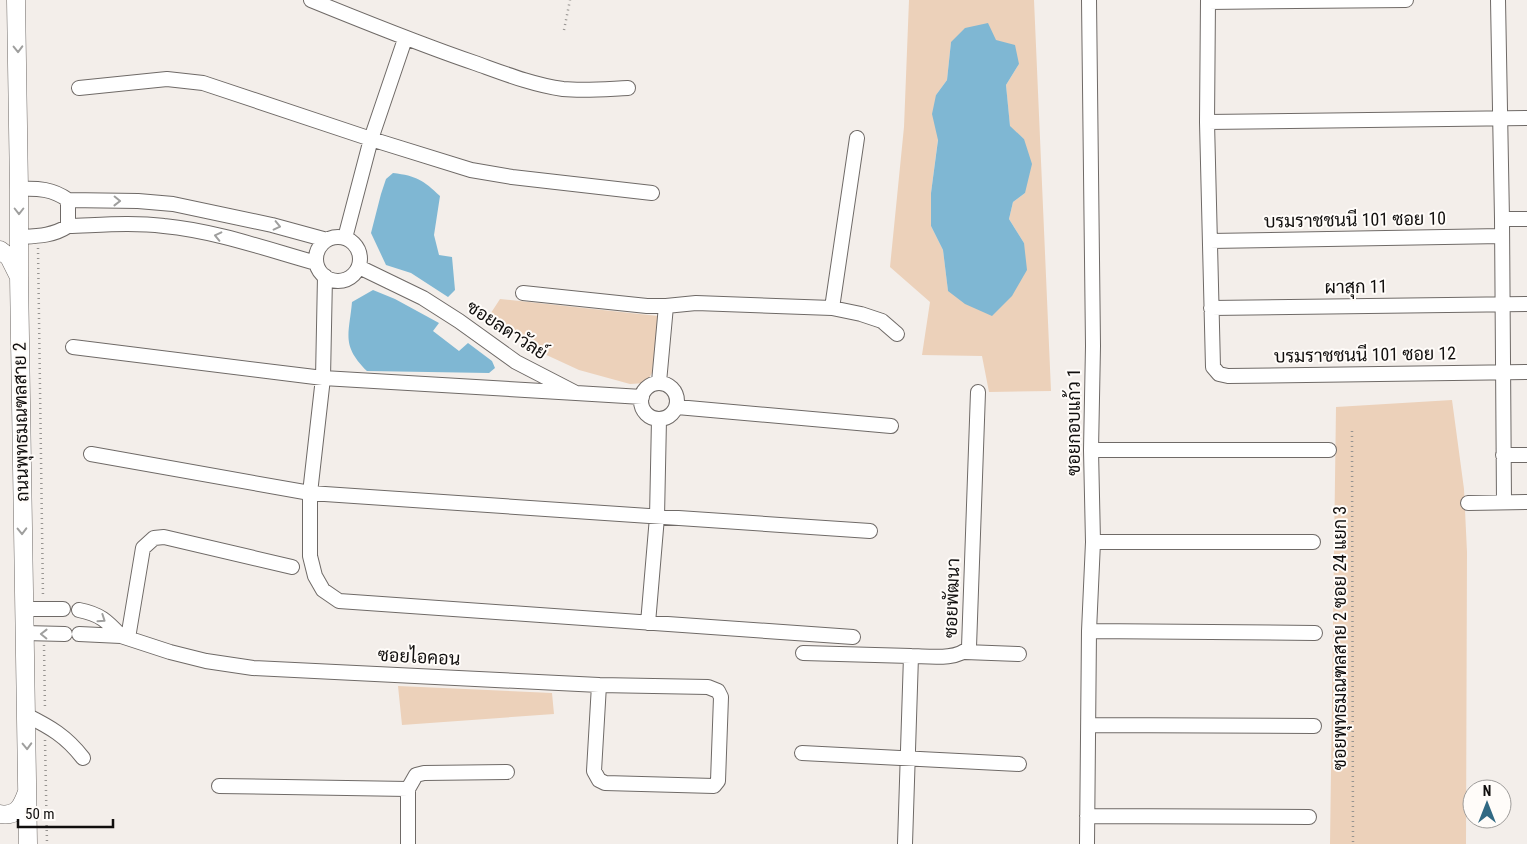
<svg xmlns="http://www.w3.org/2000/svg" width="1527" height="844" font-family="'Roboto Condensed',Sarabun,sans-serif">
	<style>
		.green { fill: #ecd1ba; fill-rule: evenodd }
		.water { fill: #7fb7d3 }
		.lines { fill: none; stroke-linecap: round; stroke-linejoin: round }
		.minor-casing { stroke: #6f6a67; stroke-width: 16 }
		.major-casing { stroke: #6f6a67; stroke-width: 19 }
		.path { stroke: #969390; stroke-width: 2.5; stroke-dasharray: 1 4; stroke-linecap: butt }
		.minor { stroke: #fff; stroke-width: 14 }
		.major { stroke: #fff; stroke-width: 18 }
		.oneway { stroke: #9f9f9e }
		.labels { text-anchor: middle; stroke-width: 4; stroke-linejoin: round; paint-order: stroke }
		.street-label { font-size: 18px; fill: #100e0d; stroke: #fffcf9 }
	</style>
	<rect width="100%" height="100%" fill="#f3eeea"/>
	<path class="green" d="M909 0H1034L1051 391 989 392 982 356 922 355 930 302 890 267 904 127ZM951 42 1019 64 1006 85 1010 127 1024 139 1025 193 1013 202 1009 219 1024 243 948 291 943 250 931 226V193L938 139 936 95 947 80Z
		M500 299 658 316 652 373 646 383 630 384 579 370 540 352 489 316Z
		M1452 400 1464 489 1467 552 1466 844H1330L1336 407Z
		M398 686 552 693 554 714 402 725Z"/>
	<path class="water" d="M988 23 996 40 1015 45 1019 64 1006 85 1010 126 1024 139 1032 164 1025 193 1013 202 1009 219 1024 243 1027 270 1012 296 992 316 965 304 948 291 943 250 931 226V193L938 140 932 114 936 95 947 80 951 42 965 28Z
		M393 173C417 176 423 180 440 196L434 235 439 255 452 257 455 290 448 297 411 273 386 265 371 233 381 194 386 179Z
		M373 290 395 299 439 323 433 331 459 351 468 343 492 361 495 368 489 373 367 371C341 345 349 335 352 302Z"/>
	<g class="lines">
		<g class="minor-casing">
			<path id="minor" d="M311 0C365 22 419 44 475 63 503 73 533 85 563 89 585 91 606 89 628 88
				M1208 0 1207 122 1213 367 1219 374 1228 376 1527 372
				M1498 0 1502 219 1504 502
				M1208 2 1406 0
				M79 88 167 79 203 83 371 139 471 170 512 177 652 193
				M1207 122 1527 118
				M19 189C38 188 53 189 68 200L138 201 173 204 272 225 327 240
				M68 200V226
				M1502 219H1527
				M19 237C37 236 53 236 68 226 100 225 132 222 164 226 216 231 266 249 316 263
				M316 259a22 22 0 1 1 44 0a22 22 0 1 1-44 0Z
				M345 238 371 139 405 39
				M1210 241 1502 236
				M359 267 423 298 459 321 516 362 576 393 642 397
				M325 276 323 378 310 493V556L315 576 323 590 339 601 853 637
				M523 293 647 306H666L696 303 832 308 861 314 882 321 897 334
				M832 308 857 138
				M1211 308 1527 304
				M73 347 323 378 576 393
				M659 382 666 306
				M641 401a18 18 0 1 1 36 0a18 18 0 1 1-36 0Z
				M677 407 891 426
				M1091 450H1329
				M91 454 310 493 870 531
				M1503 455H1527
				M1468 503 1527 502
				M1093 542H1313
				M23 609H63
				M79 610C100 614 107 621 121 636
				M648 623 657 517 659 419
				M1089 631 1315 633
				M24 633 65 634
				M79 634 121 636 170 652 206 661 253 668 599 685 708 687 718 691 721 697 718 781 714 786 605 783 599 780 594 771 599 685
				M128 638 143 548 154 538 164 537 292 567
				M965 652 1019 654
				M803 653 911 656
				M26 715C50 727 66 736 83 758
				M1088 725 1314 726
				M802 753 1019 764
				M219 786 408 789
				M1087 816 1309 817
				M408 844V789L416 775 424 773 507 772
				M905 844 911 656C927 656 958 661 969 647L978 392
				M1087 844 1089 631 1093 542 1091 450 1093 346 1089 0"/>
		</g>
		<g class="major-casing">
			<path id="major" d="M16 0 19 189V276L28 844
				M0 250 9 257 18 275
				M0 814C17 817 22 806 27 792"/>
		</g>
		<path class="path" d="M564 30 570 0
			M38 248 43 597
			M1352 431 1353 844
			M44 645 45 710
			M45 740 47 844"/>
		<use href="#minor" class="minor"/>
		<use href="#major" class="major"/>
	</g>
	<defs><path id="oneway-chevron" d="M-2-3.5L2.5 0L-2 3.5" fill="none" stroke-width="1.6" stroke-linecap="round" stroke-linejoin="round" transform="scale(1.25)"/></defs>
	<g class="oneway">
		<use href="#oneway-chevron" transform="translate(18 49) rotate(89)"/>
		<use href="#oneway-chevron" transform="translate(117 201) rotate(1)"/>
		<use href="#oneway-chevron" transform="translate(19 211) rotate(90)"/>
		<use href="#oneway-chevron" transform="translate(277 226) rotate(13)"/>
		<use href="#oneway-chevron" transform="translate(218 236) rotate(-167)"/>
		<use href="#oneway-chevron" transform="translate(22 531) rotate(89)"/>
		<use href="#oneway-chevron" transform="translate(102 619) rotate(34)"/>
		<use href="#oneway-chevron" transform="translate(44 634) rotate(-179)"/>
		<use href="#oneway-chevron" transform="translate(27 746) rotate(88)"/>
	</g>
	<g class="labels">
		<g class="street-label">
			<text transform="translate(1355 220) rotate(-1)" y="6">บรมราชชนนี 101 ซอย 10</text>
			<text transform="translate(1356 287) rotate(-1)" y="6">ผาสุก 11</text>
			<text transform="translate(507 330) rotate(33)" y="6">ซอยลดาวัลย์</text>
			<text transform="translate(1365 355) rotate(-1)" y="6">บรมราชชนนี 101 ซอย 12</text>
			<text transform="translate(21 422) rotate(-91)" y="6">ถนนพุทธมณฑลสาย 2</text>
			<text transform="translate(1074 422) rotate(-90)" y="6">ซอยกอบแก้ว 1</text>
			<text transform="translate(952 598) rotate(-88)" y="6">ซอยพัฒนา</text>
			<text transform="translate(1340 638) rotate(-90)" y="6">ซอยพุทธมณฑลสาย 2 ซอย 24 แยก 3</text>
			<text transform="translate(419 657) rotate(3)" y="6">ซอยไอคอน</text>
		</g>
	</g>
	<g transform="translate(1487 804)"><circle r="24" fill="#fffcf9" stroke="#9f9d9b"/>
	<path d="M0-4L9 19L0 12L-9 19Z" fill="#316983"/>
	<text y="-8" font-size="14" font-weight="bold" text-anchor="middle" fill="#100e0d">N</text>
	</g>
	<path d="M18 819v8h95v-8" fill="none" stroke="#100e0d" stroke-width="2.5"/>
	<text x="25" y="819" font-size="15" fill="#100e0d" stroke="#fffcf9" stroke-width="4" paint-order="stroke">50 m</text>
</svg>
